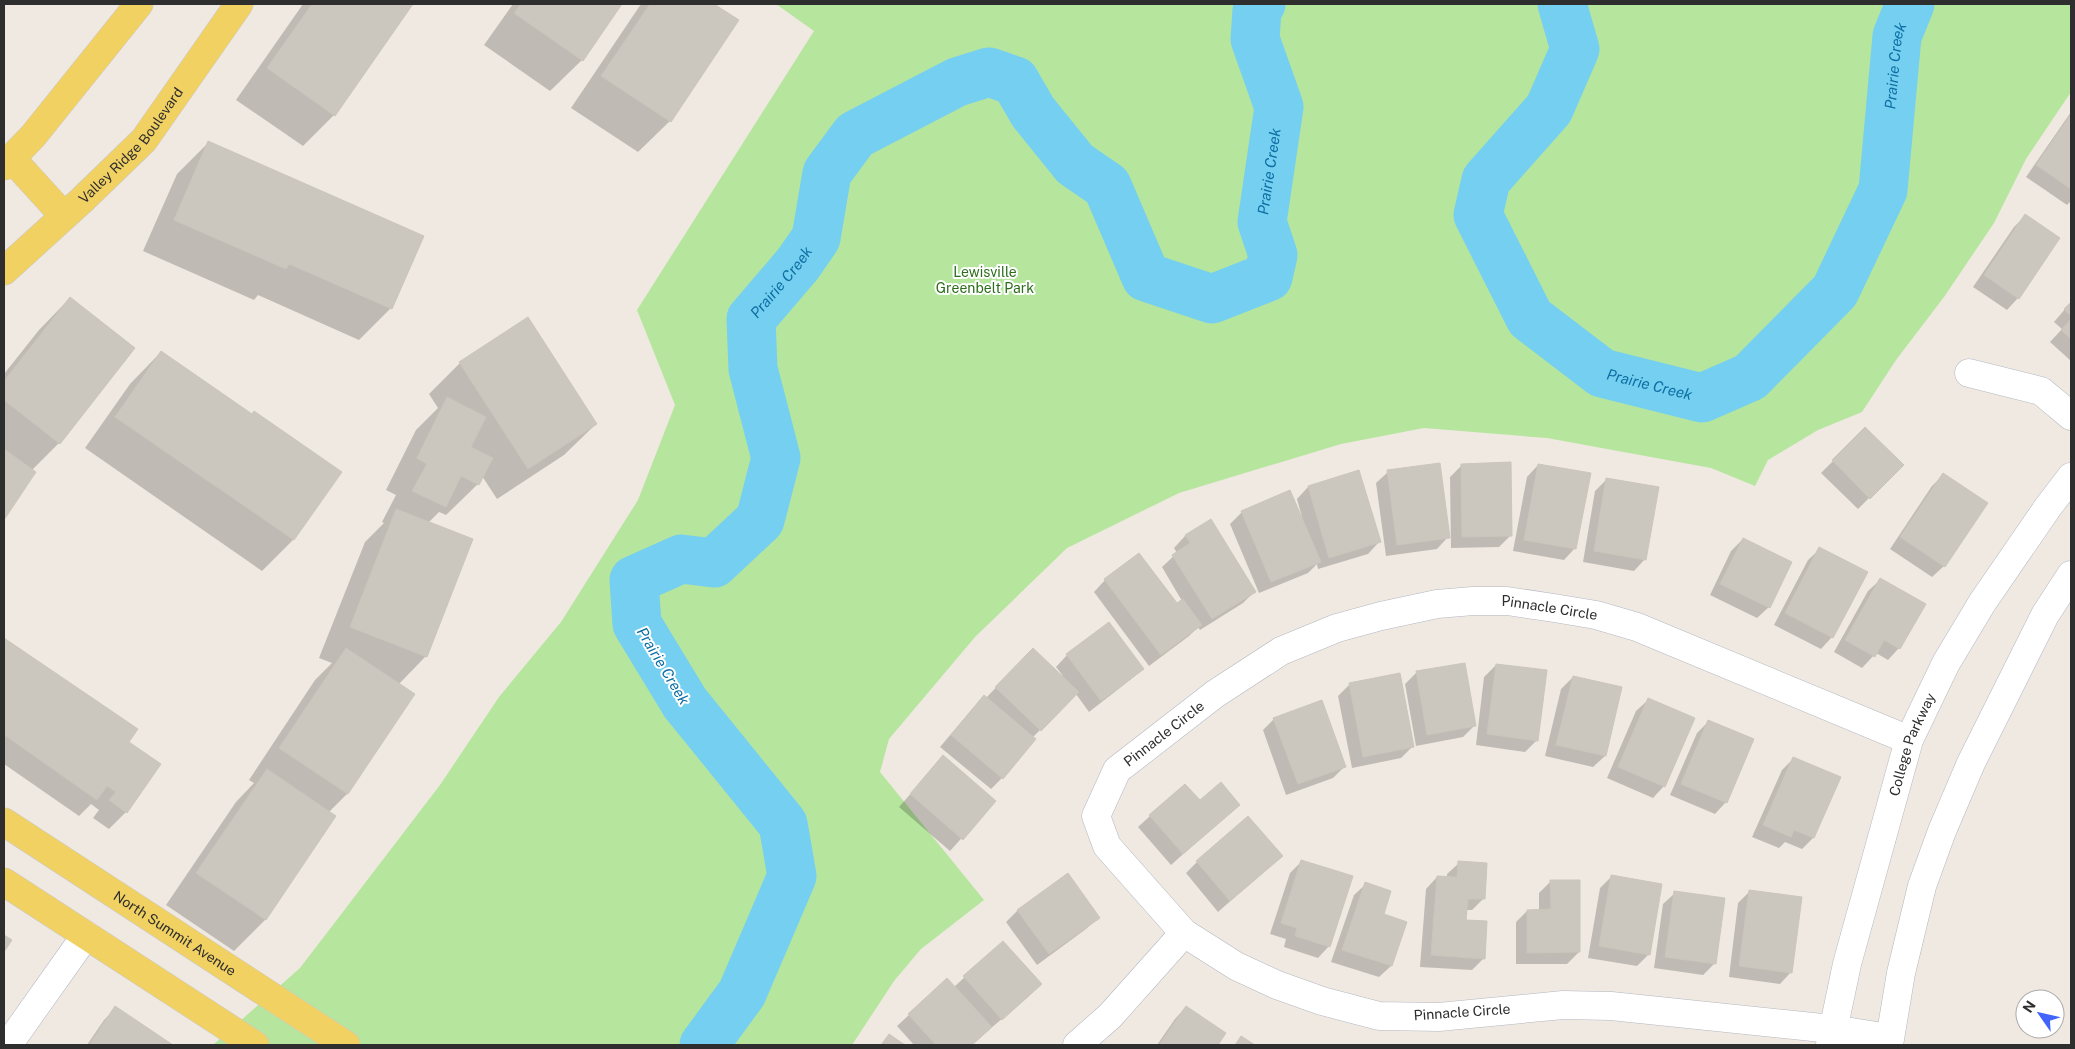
<svg xmlns="http://www.w3.org/2000/svg" width="2075" height="1049" font-family="'Public Sans',sans-serif">
	<style>
		.green { fill: #b6e59e }
		.shadow { fill: #0003 }
		.lines { fill: none; stroke-linecap: round; stroke-linejoin: round }
		.river { stroke: #75cff0; stroke-width: 49 }
		.building { fill: #cbc7bf; stroke: #cbc5ba }
		.minor-casing { stroke: #b4b7c1; stroke-width: 29 }
		.major-casing { stroke: #c9c9c9; stroke-width: 29 }
		.minor { stroke: #fff; stroke-width: 28 }
		.major { stroke: #f2d163; stroke-width: 28 }
		.labels { text-anchor: middle; stroke-width: 4; stroke-linejoin: round; paint-order: stroke }
		.street-label { font-size: 14px; fill: #2e2e2e; stroke: #fff }
		.park-label { font-size: 14px; fill: #2c6e1b; stroke: #fff }
		.water-label { font-size: 15px; font-style: italic; fill: #0d6fa3; stroke: #fff }
	</style>
	<rect width="100%" height="100%" fill="#efe9e1"/>
	<path class="green" d="M776 4H2071V92L2026 159 1994 223 1944 297 1896 360 1862 412 1818 430 1768 460 1755 486 1711 468 1547 438 1424 428 1341 444 1179 493 1067 548 975 637 889 739 880 772 984 900 921 949 894 981 852 1045H213L300 968 440 785 499 697 561 622 638 500 675 405 637 310 814 31Z"/>
	<path class="shadow" d="M303 4H411L334 115 303 146 236 100Z
		M513 4H621L582 60 550 91 484 45Z
		M641 4H712L737 21 670 121 638 152 571 108Z
		M2071 112V201L2067 205 2026 177Z
		M209 142 422 237 391 308 359 340 258 295 254 300 143 251 177 174Z
		M2025 216 2018 298 2007 310 1973 287 2014 227Z
		M70 298 134 348 59 443 32 470 35 472 4 517V374L39 330Z
		M2071 302V361L2050 342 2062 329 2054 322Z
		M161 352 251 415 340 472 293 540 262 571 85 448 130 384Z
		M460 363 596 424 564 455 497 499 482 476 478 484 446 515 439 512 428 523 426 656 399 684 347 794 329 812 335 817 265 920 234 951 166 905 236 802 254 783 249 780 315 680 332 663 319 658 365 542 384 523 382 522 396 495 386 490 416 430 438 408 429 394Z
		M1865 429 1902 465 1858 509 1821 473Z
		M1462 465 1511 535 1499 547 1451 548 1450 477Z
		M1538 465 1575 548 1564 560 1513 551 1527 477Z
		M1388 472 1448 537 1437 549 1386 556 1376 483Z
		M1943 475 1944 566 1932 577 1890 549 1932 486Z
		M1607 479 1645 559 1634 571 1583 562 1595 491Z
		M1308 487 1379 542 1368 554 1318 569 1317 564 1308 573 1259 593 1230 524 1242 512 1302 517 1297 499Z
		M1210 521 1255 591 1243 603 1200 630 1198 627 1189 636 1149 666 1094 592 1105 580 1139 555 1177 605 1182 601 1162 567 1177 553 1174 548 1185 536Z
		M1743 539 1769 607 1757 618 1710 595 1731 551Z
		M1820 549 1832 637 1821 649 1774 625 1808 560Z
		M1880 580 1899 648 1888 660 1876 653 1862 668 1834 652 1868 591Z
		M4 639 136 730 128 742 126 812 109 829 93 818 99 810 91 804 79 816 4 764Z
		M1067 655 1142 669 1130 680 1089 712 1076 694 1033 737 1002 778 991 789 940 747 973 708 984 697 986 698 1021 661 1063 676 1056 667Z
		M1496 665 1537 740 1525 752 1476 745 1484 677Z
		M1417 672 1475 725 1463 737 1416 746 1405 684Z
		M1573 677 1605 756 1593 767 1545 756 1561 689Z
		M1350 684 1413 746 1401 758 1352 768 1338 696Z
		M1648 700 1664 786 1653 798 1607 778 1636 711Z
		M1274 719 1345 766 1333 778 1286 795 1263 730Z
		M1708 722 1726 802 1715 814 1670 795 1697 733Z
		M943 757 995 801 950 851 899 807Z
		M1794 758 1839 778 1813 838 1802 849 1785 842 1779 848 1752 837 1782 770Z
		M1199 802 1238 805 1171 865 1138 827 1150 816Z
		M1302 861 1329 946 1318 958 1284 947 1286 939 1270 934 1290 873Z
		M1197 862 1269 867 1218 912 1186 873Z
		M1459 863 1483 899 1472 910H1466L1465 921 1483 959 1472 970 1420 967 1426 889 1437 877 1447 878V874Z
		M1611 877 1649 954 1637 966 1588 958 1600 888Z
		M1551 881 1579 952 1567 964H1516V922L1527 911 1539 910V893Z
		M1366 884 1382 915 1405 923 1391 966 1379 977 1331 962 1354 895Z
		M1749 892 1791 972 1780 984 1729 977 1738 903Z
		M1675 893 1714 964 1703 975 1654 968 1663 904Z
		M1018 910 1098 918 1086 929 1037 965 1006 922Z
		M1003 942 1029 996 971 1045H914L897 1026 947 980 954 987Z
		M1186 1007 1225 1033 1217 1045H1157L1175 1019Z
		M116 1008 171 1045H87L104 1020Z"/>
	<g class="lines">
		<g class="river">
			<path id="s1" d="M1562 4 1575 49 1549 109 1486 180 1478 215 1530 318 1602 373 1702 398 1750 377 1835 291 1883 190 1897 36 1910 4"/>
			<path id="s2" d="M704 1045 742 993 792 876 783 824 685 703 637 624 634 580 681 559 714 563 760 520 776 458 753 369 751 319 798 264 816 238 827 173 855 135 957 82 989 72 1015 81 1033 112 1075 164 1107 186 1146 277 1212 299 1268 277 1273 255 1262 222 1279 107 1255 39 1257 10 1261 4"/>
		</g>
	</g>
	<path class="building" d="M312 4H413L335 116 267 68Z
		M521 4H622L583 61 514 13Z
		M650 4H714L739 20 671 122 601 76Z
		M2071 114V189L2036 165Z
		M208 141 424 236 392 309 289 264 286 269 174 220Z
		M2025 214 2060 238 2019 299 1984 275Z
		M70 297 135 348 60 444 4 400V381Z
		M2071 302V316L2064 309Z
		M528 317 597 424 528 469 459 362Z
		M2071 319V339L2061 330Z
		M161 351 252 414 254 411 342 472 294 540 115 417Z
		M447 397 486 417 471 447 493 458 479 485 461 476 446 507 412 491 427 464 417 458Z
		M1865 427 1904 465 1870 499 1832 460Z
		M4 449 36 472 4 520Z
		M1511 462 1512 536 1462 537 1461 464Z
		M1440 463 1450 538 1397 545 1387 470Z
		M1538 464 1591 473 1576 549 1524 540Z
		M1359 470 1381 542 1329 558 1308 486Z
		M1943 473 1988 503 1945 567 1900 537Z
		M1606 478 1659 487 1646 560 1594 551Z
		M1290 490 1321 562 1271 582 1241 511Z
		M396 509 473 539 427 657 350 627Z
		M1211 519 1256 592 1212 619 1172 555 1190 543 1185 535Z
		M1743 538 1792 562 1770 608 1720 584Z
		M1819 547 1868 572 1833 638 1785 613Z
		M1139 553 1177 603 1183 599 1202 625 1161 655 1104 579Z
		M1880 578 1926 604 1900 649 1884 640 1875 657 1845 640Z
		M1109 622 1144 669 1101 701 1066 654Z
		M4 638 138 729 129 742 161 764 127 813 109 800 116 792 107 786 97 800 6 736 4 737Z
		M346 648 415 694 348 794 279 748Z
		M1033 648 1079 692 1041 731 995 687Z
		M1465 663 1476 726 1427 735 1416 671Z
		M1496 664 1547 670 1538 741 1487 734Z
		M1400 673 1414 747 1363 757 1349 683Z
		M1573 676 1622 687 1606 756 1556 745Z
		M984 695 1036 739 1003 779 951 735Z
		M1648 698 1695 718 1665 787 1618 767Z
		M1322 700 1346 767 1298 784 1273 718Z
		M1708 720 1754 739 1727 803 1681 784Z
		M943 755 996 801 963 840 910 794Z
		M1793 757 1841 777 1814 838 1794 830 1791 837 1763 825Z
		M267 769 336 816 266 920 196 873Z
		M1221 782 1240 805 1183 854 1149 815 1185 784 1200 800Z
		M1248 816 1283 856 1230 901 1196 861Z
		M1301 860 1353 876 1330 947 1295 936 1297 928 1281 923Z
		M1458 861 1487 863 1485 899H1468L1466 920 1487 921 1485 959 1431 955 1437 876 1457 877Z
		M1068 873 1100 918 1049 954 1017 910Z
		M1611 875 1662 884 1650 955 1599 946Z
		M1550 880H1580V952L1527 953V910L1551 909Z
		M1365 882 1391 891 1384 914 1407 922 1392 966 1342 950Z
		M1749 890 1802 897 1792 973 1739 966Z
		M1674 891 1725 898 1716 964 1665 957Z
		M4 935 12 940 4 952Z
		M1003 941 1042 984 1002 1020 963 976Z
		M947 978 992 1027 972 1045H936L908 1014Z
		M115 1006 173 1045H89Z
		M1186 1006 1226 1033 1218 1045H1159Z
		M889 1034 905 1045H881Z
		M1241 1036 1255 1045H1235Z"/>
	<g class="lines">
		<g class="minor-casing">
			<g id="minor">
				<path d="M1969 373 2041 391 2071 416"/>
				<path id="s3" d="M1889 1038 1832 1029 1611 1006 1563 1005 1439 1017 1379 1016 1322 1001 1277 985 1236 966 1184 933 1107 846 1096 816 1117 770 1215 694 1281 651 1337 628 1381 616 1437 604 1473 601H1507L1554 608 1596 615 1637 627 1909 740"/>
				<path d="M8 1045 86 935"/>
				<path d="M1077 1045 1110 1016 1184 933"/>
				<path id="s4" d="M1830 1045 1847 964 1909 740 1946 663 1982 603 2048 507 2071 477"/>
				<path d="M1889 1045 1901 973 1922 886 1942 831 1971 763 2045 615 2071 575"/>
			</g>
		</g>
		<g class="major-casing">
			<g id="major">
				<path d="M12 159 64 216"/>
				<path d="M4 166 33 136 139 4"/>
				<path id="s5" d="M4 271 82 200 144 140 239 4"/>
				<path id="s6" d="M4 822 346 1045"/>
				<path d="M4 882 255 1045"/>
			</g>
		</g>
		<use href="#minor" class="minor"/>
		<use href="#major" class="major"/>
	</g>
	<g class="labels">
		<g class="street-label">
			<text dy="5" stroke="none"><textPath href="#s5" startOffset="179">Valley Ridge Boulevard</textPath></text>
			<text dy="5" stroke="none"><textPath href="#s3" startOffset="1404">Pinnacle Circle</textPath></text>
			<text dy="5" stroke="none"><textPath href="#s3" startOffset="984">Pinnacle Circle</textPath></text>
			<text dy="5" stroke="none"><textPath href="#s4" startOffset="312">College Parkway</textPath></text>
			<text dy="5" stroke="none"><textPath href="#s6" startOffset="204">North Summit Avenue</textPath></text>
			<text transform="translate(1462 1012) rotate(-4)" y="5">Pinnacle Circle</text>
		</g>
		<g class="park-label">
			<text x="985" y="277">Lewisville<tspan x="985" dy="16">Greenbelt Park</tspan></text>
		</g>
		<g class="water-label">
			<text dy="5" stroke="none"><textPath href="#s1" startOffset="962">Prairie Creek</textPath></text>
			<text dy="5" stroke="none"><textPath href="#s2" startOffset="1762">Prairie Creek</textPath></text>
			<text dy="5" stroke="none"><textPath href="#s2" startOffset="938">Prairie Creek</textPath></text>
			<text dy="5" stroke="none"><textPath href="#s1" startOffset="498">Prairie Creek</textPath></text>
			<text transform="translate(663 666) rotate(59)" y="5">Prairie Creek</text>
		</g>
	</g>
	<rect width="2075" height="1049" fill="none" stroke="#2e2e2e" stroke-width="10"/>
	<g transform="translate(2040 1014) rotate(304)"><circle r="24" fill="#ffffff" stroke="#ababab"/>
	<path d="M0-4L9 19L0 12L-9 19Z" fill="#4264fb"/>
	<text y="-8" font-size="14" font-weight="bold" text-anchor="middle" fill="#2e2e2e">N</text>
	</g>
</svg>
